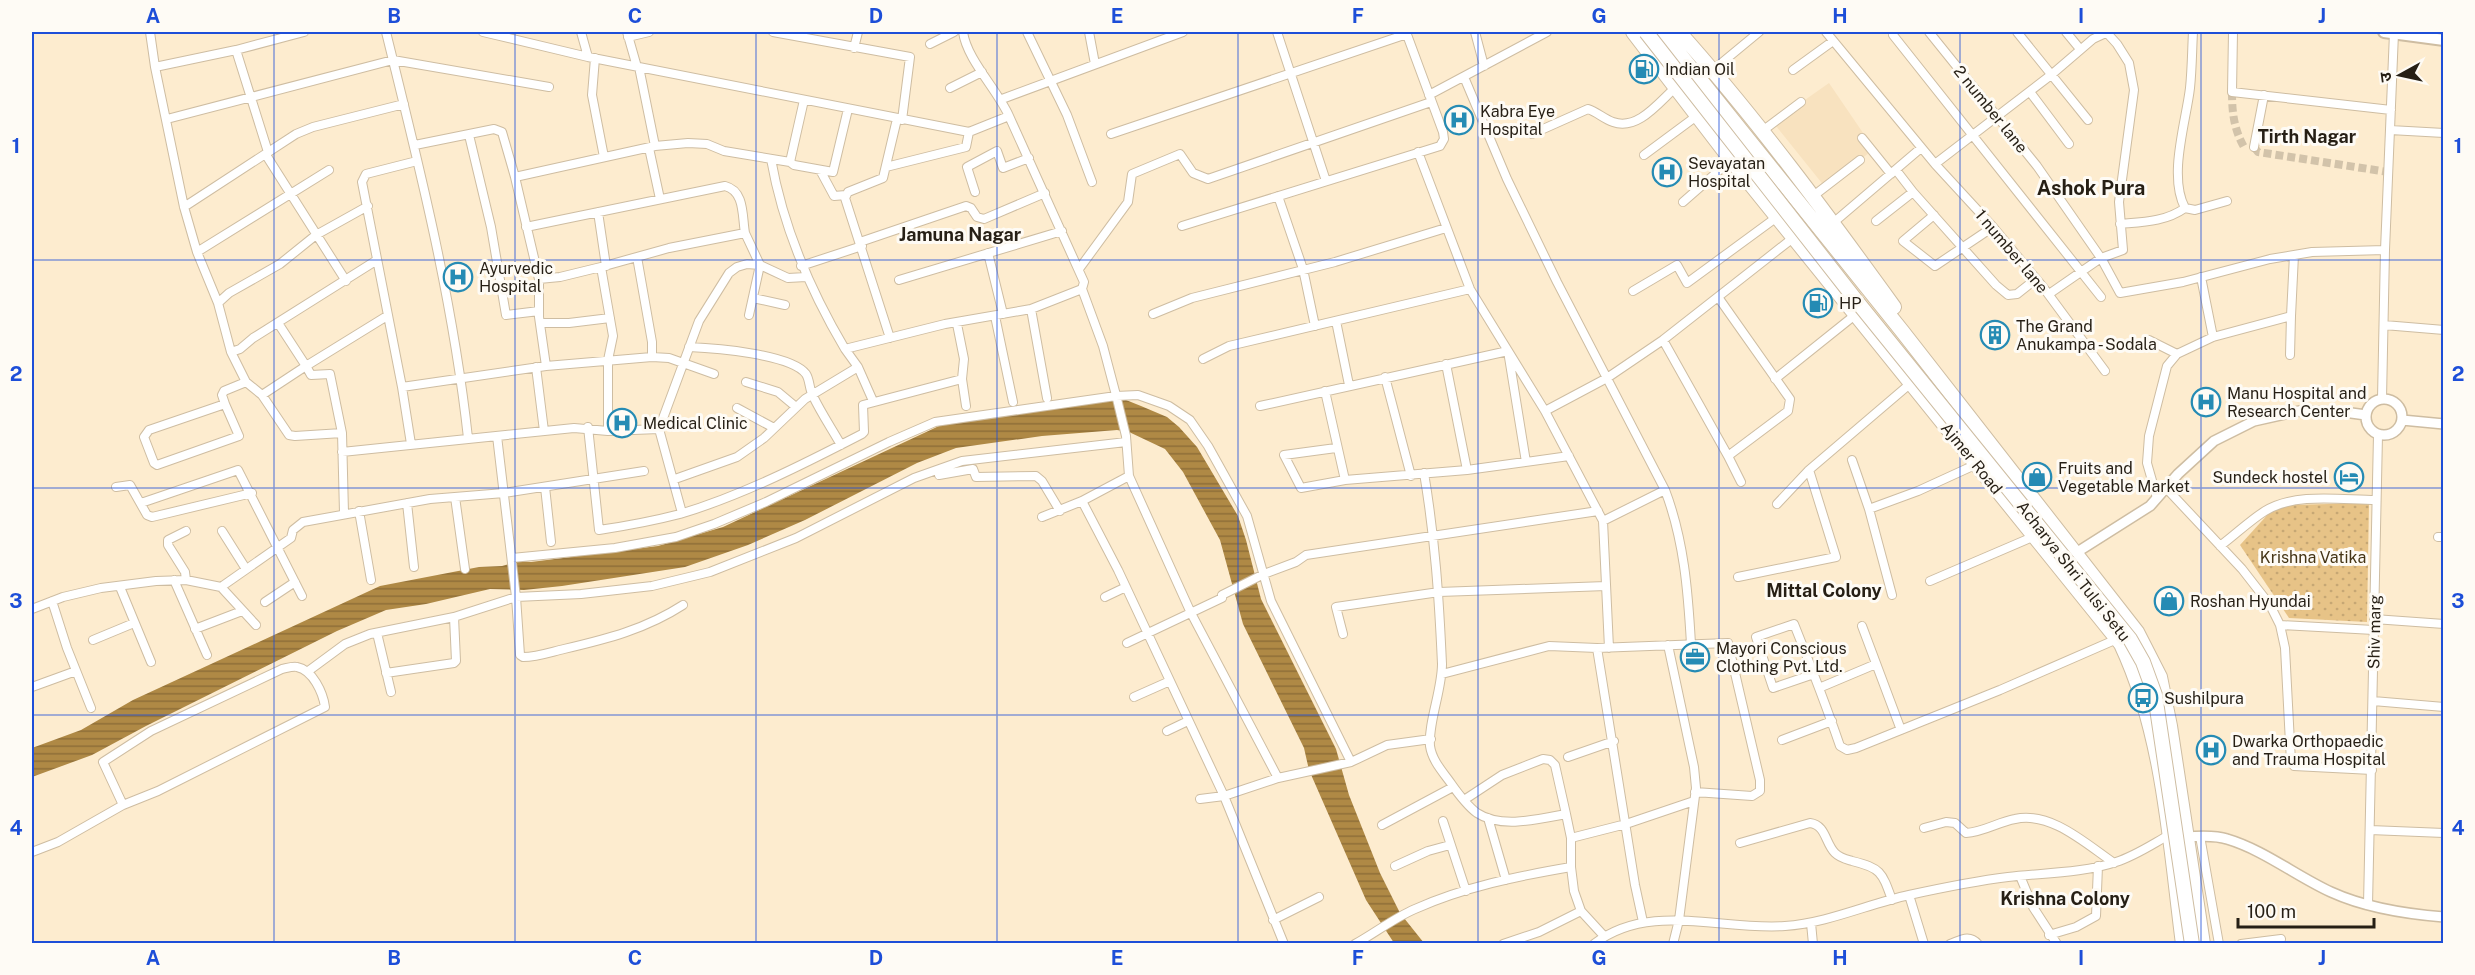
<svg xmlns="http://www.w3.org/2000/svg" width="2475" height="975" font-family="'Public Sans','Noto Sans Devanagari',sans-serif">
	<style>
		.built { fill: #f8e2bf }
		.grass { fill: url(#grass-dots) }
		.water { fill: url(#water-rules) }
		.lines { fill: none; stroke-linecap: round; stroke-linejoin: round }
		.minor-tunnel { stroke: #d2c3aa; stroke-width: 8; stroke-dasharray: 8 4; stroke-linecap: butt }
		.minor-casing { stroke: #cebda2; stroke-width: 10 }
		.tertiary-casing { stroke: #cebda2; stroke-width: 12 }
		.secondary-casing { stroke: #cebda2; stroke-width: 14 }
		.trunk-casing { stroke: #cebda2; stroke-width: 16 }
		.minor { stroke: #fff; stroke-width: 8 }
		.tertiary { stroke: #fff; stroke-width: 9 }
		.secondary { stroke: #fff; stroke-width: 10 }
		.trunk { stroke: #fff; stroke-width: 14 }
		.trunk-bridge-casing { stroke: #cebda2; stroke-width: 16; stroke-linecap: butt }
		.trunk-bridge { stroke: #fff; stroke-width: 14 }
		.grid { fill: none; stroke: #1d4ed8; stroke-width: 1.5; stroke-opacity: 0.55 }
		.labels { text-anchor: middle; stroke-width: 6; stroke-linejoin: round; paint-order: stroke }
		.poi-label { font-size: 16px; fill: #261f15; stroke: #fefbf5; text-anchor: start }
		.street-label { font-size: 16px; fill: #261f15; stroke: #fefbf5 }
		.park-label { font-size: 16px; fill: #453516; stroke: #fefbf5 }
		.neighbourhood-label { font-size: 18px; font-weight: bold; fill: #261f15; stroke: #fefbf5 }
		.quarter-label { font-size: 20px; font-weight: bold; fill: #261f15; stroke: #fefbf5 }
		.neatline { fill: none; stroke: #1d4ed8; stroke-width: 2 }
		.grid-label { font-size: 20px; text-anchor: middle; font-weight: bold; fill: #1d4ed8 }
	</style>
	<defs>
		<pattern id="grass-dots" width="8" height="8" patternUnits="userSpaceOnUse" patternTransform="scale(1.5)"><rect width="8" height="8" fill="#e7c387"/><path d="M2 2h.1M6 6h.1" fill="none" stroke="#c6a774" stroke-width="1.8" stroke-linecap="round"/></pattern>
		<pattern id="water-rules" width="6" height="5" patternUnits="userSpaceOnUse" patternTransform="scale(1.5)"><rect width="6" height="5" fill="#af8945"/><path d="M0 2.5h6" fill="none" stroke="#8e6f38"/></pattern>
	</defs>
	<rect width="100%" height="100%" fill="#fdeccf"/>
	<path class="built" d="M1829 83 1874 149 1825 187 1772 121 1799 98 1802 102Z"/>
	<path class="grass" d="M2369 503 2367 622 2289 618 2240 545 2270 512 2290 505Z"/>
	<path class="water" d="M1113 398H1121L1141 406 1167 417 1179 427 1197 447 1238 516 1246 540 1261 599 1336 749 1349 795 1380 873 1400 913 1424 943H1394L1366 900 1309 770 1304 748 1243 624 1220 540 1183 472 1165 449 1129 432 1117 430 1042 436 956 448 917 463 805 520 748 545 685 567 562 586 524 590 490 589 426 604 386 610 337 631 146 726 92 755 32 777V748L81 730 133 700 380 586 479 567 502 566 519 561 531 562 658 546 723 527 939 426 972 418 1077 406Z"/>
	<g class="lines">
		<path class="minor-tunnel" d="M2232 92C2232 113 2234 129 2244 147
			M2254 147 2258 152 2388 172"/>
		<g class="minor-casing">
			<path id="minor" d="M150 32 155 67 184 207 197 252 329 170
				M386 32C419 165 453 300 468 438
				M483 32 588 57 969 132 1009 116
				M581 32 588 57
				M627 32 637 67
				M773 32 910 57 902 120
				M1027 32 1067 115 1092 182
				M1089 32 1095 64
				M1277 32 1326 181
				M1475 32 1484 66
				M1826 32 1935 164 2051 75 2093 39 2108 32
				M1929 32 2037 166 2101 258 2120 293 2183 282 2270 259 2312 252 2385 250
				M2017 32 2088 120
				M2066 32 2080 49
				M2193 32C2192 50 2192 69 2190 88 2186 122 2168 176 2185 208L2195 210 2227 201
				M2233 32 2232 92 2391 110
				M1893 35 2101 297
				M628 37 649 32
				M930 44 954 32
				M854 48 858 32
				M236 50 268 152
				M595 58 592 95 604 157
				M155 67 236 50 304 32
				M639 67 655 146
				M1713 70 1759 32
				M1793 70 1833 41
				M1464 77 1507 179 1557 282 1665 490C1684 540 1688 591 1691 644
				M950 88 982 72
				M2030 92 2069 144
				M1429 95 1547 32
				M1002 99 1183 32
				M167 119 393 60 549 87
				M2390 130 2444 133
				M1761 132 1801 102
				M1111 134 1407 34
				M1532 134 1588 109C1597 112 1604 119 1613 122 1638 131 1659 102 1676 87
				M469 135 491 227 506 315 539 311
				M1862 138 1891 174
				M415 145 494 129 502 132 515 177 655 146 688 143 707 144 724 151 790 162 804 100
				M2254 147 2264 95
				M649 148 660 199
				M1418 152 1470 289 1545 411 1603 521 1609 648
				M266 155 346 281
				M1644 155 1698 115
				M771 159C783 227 810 290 845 349L945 324 1031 309 1082 289 1084 282 1009 116C997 89 967 60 963 32
				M790 162 794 165 833 172 848 109
				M1935 164 1993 227 2043 287 2105 371
				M886 167 966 147 969 132
				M820 170 834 196 846 195
				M515 177 539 279V317L546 366
				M975 192 967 167 997 151 1003 168 1029 158
				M1913 192 1996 285 2008 295 2017 294 2036 279
				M1278 196 1303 269 1315 326
				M1812 197 1860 160
				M1683 202 1731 160
				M184 207 296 134 313 127 404 104
				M598 212 606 266
				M1934 215 1903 241 1935 266 1993 227
				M1876 221 1913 192 1896 170
				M1833 223 1921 148
				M2120 224C2143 222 2165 222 2185 208
				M1182 226 1440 146 1444 139 1443 132 1406 32
				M526 227 725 186C745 191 742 216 745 233L669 248 601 267
				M745 233 760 265 749 315
				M860 242 966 206 971 208 977 217 984 219 1045 193
				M197 252 218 303 229 293 280 264 316 235 368 206
				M988 253 1003 314
				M637 257 652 342V357
				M801 266 862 246
				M1079 269 1128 202 1132 174 1180 154 1193 173 1208 179 1431 102
				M2201 277 2213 337
				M899 280 1062 231
				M1082 289 1103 346 1117 399 1126 436 1129 476 1191 613 1278 778
				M1633 291 1677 265 1687 283 1777 217
				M2049 294 2101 258 2123 250 2119 202 2134 90 2129 63 2117 44 2107 33
				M753 298 785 305
				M218 303 231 352 240 349 253 338 377 260
				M1031 309 1047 398
				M1153 314 1192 298 1335 262 1446 228
				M995 316 1013 402
				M1336 321 1349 385
				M278 323 306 366 262 395 289 435 295 436 342 433 330 374 311 375 306 366 387 316
				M540 323H569L610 318
				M957 324 964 359 962 379 966 406
				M2384 325 2444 330
				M890 338 845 198 848 192 883 178 897 119
				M1663 340 1728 456 1788 411 1790 399 1718 297
				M2149 340 2177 354 2167 366 2149 436 2147 463 2157 498
				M689 347C714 348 791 354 806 374 810 380 809 389 813 396 821 413 832 429 841 445
				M231 352 246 382 262 395
				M2177 354 2213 337 2291 316 2294 255
				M2290 355 2291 316
				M1203 359 1229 346 1470 289
				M1446 364 1467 470
				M536 367 544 431
				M858 367 873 401
				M1385 377 1411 476
				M1775 379 1855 315
				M746 382 778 392 796 407
				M402 387 546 366 652 357 669 358 714 374
				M1325 391 1345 480
				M2382 399 2385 250 2394 33
				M225 404 239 436 157 465 154 463 144 437 149 430Z
				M225 404 222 395 224 391 246 382
				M1260 406 1508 351 1526 462
				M737 408 774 428
				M1545 411 1607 378 1663 340 1793 238
				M588 427 599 530C626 526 653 521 680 514 743 495 804 464 862 434L864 432 863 405 962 379
				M608 431 659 429
				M342 433 344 513
				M497 436 516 597 520 655 523 657C537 657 551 652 564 649 607 639 646 629 683 605
				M411 444 402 387 362 182 366 174 417 161
				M1336 448 1284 455 1301 488 1345 480 1467 470 1569 456
				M342 452 574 428 608 431V360L613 336 601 267 560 277 539 279
				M1728 456 1741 482
				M1852 460 1869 509 1892 595
				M1424 473C1435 538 1439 598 1442 664 1442 690 1428 723 1430 746 1432 760 1442 771 1450 782 1457 792 1466 805 1477 813 1501 829 1539 819 1566 814L1571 838V867L1574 891 1581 911 1604 936
				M939 475 973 469 976 477 1036 476 1042 481 1060 511
				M675 479 737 457 764 438 805 399 858 367 845 349
				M116 487 130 485 147 515 152 517 252 493
				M545 487 551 542
				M2166 488 2242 569 2270 605 2280 625 2285 648 2291 762 2294 766 2372 770
				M455 497 465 569
				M1082 501 1118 570 1224 796 1284 944
				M141 503 238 470 302 596
				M407 503 414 567
				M1777 504 1809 470 1911 383
				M1869 509 1918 491 1977 464
				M359 511 371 580
				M682 513 659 429 699 321 729 273 737 267 747 264 760 265 788 278 806 277
				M1042 517 1082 501 1129 476
				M1603 521 1665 490
				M186 531 168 540V545L185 572 186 580
				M222 531 246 569
				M2438 537H2444
				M2220 546C2235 535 2249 521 2265 511 2296 492 2342 500 2376 500
				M512 558 615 548 676 537 714 524 766 502 889 442 935 422 1116 396 1138 395 1169 406 1190 420 1208 446 1247 516 1271 601 1351 762
				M1738 577 1836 557 1809 470
				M174 580 207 655
				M1930 581 2035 536
				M120 587 151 662
				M221 587 291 538 293 530 303 522 430 499 504 493 644 471
				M1222 595 1264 574 1296 562 1306 555 1598 511
				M1105 597 1126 587
				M52 601 67 648 91 708
				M265 602 295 582
				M32 609 63 597 101 588 156 581 186 580 221 587 256 625
				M2374 619 2444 624
				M2280 625 2374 630
				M1862 626 1901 730
				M195 629 242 611
				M377 633 391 692
				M1343 634 1336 607 1439 592 1606 586
				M93 640 134 623
				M1127 643 1222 598
				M1668 645 1694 767 1696 788 1679 920 1673 944
				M1597 648 1635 885 1643 922
				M307 672 345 644 370 634 454 617
				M386 673 454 663 456 661 454 617 516 597 581 594 652 586 710 572 796 538 914 478 962 461 1126 442
				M1442 674 1549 646 1597 648 1728 643 1760 780V791L1752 796 1695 792
				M1814 674 1773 688 1756 637 1794 624C1810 664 1826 705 1840 746L1847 750 1856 748 2000 690 2117 639
				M32 687 76 671
				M1819 688 1876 664
				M1134 697 1170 681
				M2373 701 2444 707
				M1167 731 1188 721
				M1782 740 1832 721
				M1568 757 1614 741
				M1200 799 1224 796 1278 778 1351 762 1387 745 1431 739
				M1464 800 1502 775 1543 759 1550 760 1555 765 1566 814
				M1488 818 1506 880
				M1443 821 1466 891
				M1382 825 1453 787
				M1924 828 1946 822 1955 823 1966 833C1984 832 1998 822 2015 819 2051 811 2086 844 2114 863
				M2370 830 2444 833
				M2200 836 2219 944
				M1571 838 1626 824 1694 801
				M1740 843 1810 823C1826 825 1825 843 1835 853 1840 858 1845 859 1852 861 1881 868 1882 872 1892 900
				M32 852 58 842 123 805 158 791 325 707C323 693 313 670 297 667 293 666 287 668 282 669L151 731 103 762 123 805
				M1395 866 1428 851 1450 845
				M2020 876 2033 907 2057 944
				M1909 895 1924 944
				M2368 905 2378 435
				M1273 920 1319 897
				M1811 923 1813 944
				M2049 935 2076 927 2096 916 2098 866
				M1355 944C1375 933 1394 918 1415 909 1464 887 1518 876 1571 867
				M1503 944 1539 932 1581 911
				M1594 944C1649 901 1722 931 1785 926 1828 923 1868 904 1909 895 1941 888 1975 881 2008 877 2041 873 2084 873 2116 862 2135 856 2151 845 2169 835
				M1950 944C1961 940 1969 934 1978 944
				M2241 944 2281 939"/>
		</g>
		<g class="tertiary-casing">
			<path id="tertiary" d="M2366 417a18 18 0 1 1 36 0a18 18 0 1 1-36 0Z
				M2402 420 2444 424
				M2071 556 2150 506 2178 474 2214 441 2254 421 2299 411 2344 412 2366 415
				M2186 837C2199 836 2215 835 2227 839 2264 850 2296 876 2331 892 2366 908 2405 914 2444 917"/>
		</g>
		<g class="secondary-casing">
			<path id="secondary" d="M2384 32 2444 40"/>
		</g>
		<g class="trunk-casing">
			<path id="trunk" d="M1633 32 1731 160 2121 644C2164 735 2170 844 2183 944
				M1662 32 1902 331 2137 632 2160 677 2170 726 2203 944
				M1679 32C1756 118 1826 213 1894 307"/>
		</g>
		<use href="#minor" class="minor"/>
		<use href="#tertiary" class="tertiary"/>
		<use href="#secondary" class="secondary"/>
		<use href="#trunk" class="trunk"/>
		<g class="trunk-bridge-casing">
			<path id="trunk-bridge" d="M1646 32 1859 304 2130 639 2143 662 2155 695 2192 944"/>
		</g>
		<use href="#trunk-bridge" class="trunk-bridge"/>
	</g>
	<path class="grid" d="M274 32V944M515 32V944M756 32V944M997 32V944M1238 32V944M1478 32V944M1719 32V944M1960 32V944M2201 32V944M32 260H2444M32 488H2444M32 715H2444"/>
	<defs>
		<g id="fuel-ring" transform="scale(1.5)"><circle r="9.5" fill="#fefbf5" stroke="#258bb4" stroke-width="1.5"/><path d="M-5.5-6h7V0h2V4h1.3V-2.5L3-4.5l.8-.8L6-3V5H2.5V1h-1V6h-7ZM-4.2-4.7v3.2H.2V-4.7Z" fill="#258bb4"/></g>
		<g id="hospital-ring" transform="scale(1.5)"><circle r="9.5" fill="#fefbf5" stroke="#258bb4" stroke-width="1.5"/><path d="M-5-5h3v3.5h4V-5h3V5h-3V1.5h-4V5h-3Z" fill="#258bb4"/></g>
		<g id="building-ring" transform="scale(1.5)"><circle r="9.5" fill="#fefbf5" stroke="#258bb4" stroke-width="1.5"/><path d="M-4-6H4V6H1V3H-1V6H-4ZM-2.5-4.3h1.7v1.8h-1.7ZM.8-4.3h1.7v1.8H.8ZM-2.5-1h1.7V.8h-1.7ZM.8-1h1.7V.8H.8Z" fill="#258bb4"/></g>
		<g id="shop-ring" transform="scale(1.5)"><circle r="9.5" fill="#fefbf5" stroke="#258bb4" stroke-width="1.5"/><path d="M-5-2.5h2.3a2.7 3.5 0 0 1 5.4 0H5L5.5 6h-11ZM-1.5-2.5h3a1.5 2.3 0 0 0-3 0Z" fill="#258bb4"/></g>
		<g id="hotel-ring" transform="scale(1.5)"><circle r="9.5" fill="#fefbf5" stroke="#258bb4" stroke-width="1.5"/><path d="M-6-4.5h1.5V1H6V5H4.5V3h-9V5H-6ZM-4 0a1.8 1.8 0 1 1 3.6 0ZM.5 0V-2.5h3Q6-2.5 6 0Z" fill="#258bb4"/></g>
		<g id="office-ring" transform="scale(1.5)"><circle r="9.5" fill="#fefbf5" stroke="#258bb4" stroke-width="1.5"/><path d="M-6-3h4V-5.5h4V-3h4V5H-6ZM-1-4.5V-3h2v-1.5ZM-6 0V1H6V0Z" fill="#258bb4"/></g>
		<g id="bus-ring" transform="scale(1.5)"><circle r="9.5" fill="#fefbf5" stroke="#258bb4" stroke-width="1.5"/><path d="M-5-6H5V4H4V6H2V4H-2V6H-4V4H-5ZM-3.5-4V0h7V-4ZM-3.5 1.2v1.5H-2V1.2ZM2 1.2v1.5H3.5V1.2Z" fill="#258bb4"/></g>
	</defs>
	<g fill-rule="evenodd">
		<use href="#fuel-ring" x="1644" y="69"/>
		<use href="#hospital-ring" x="1459" y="120"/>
		<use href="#hospital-ring" x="1667" y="172"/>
		<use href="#hospital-ring" x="458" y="277"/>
		<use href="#fuel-ring" x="1818" y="303"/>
		<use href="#building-ring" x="1995" y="335"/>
		<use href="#hospital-ring" x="2206" y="402"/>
		<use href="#hospital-ring" x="622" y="423"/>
		<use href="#shop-ring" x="2037" y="477"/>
		<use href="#hotel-ring" x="2349" y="477"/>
		<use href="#shop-ring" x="2169" y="601"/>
		<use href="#office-ring" x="1695" y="657"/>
		<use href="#bus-ring" x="2143" y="698"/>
		<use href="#hospital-ring" x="2211" y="750"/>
	</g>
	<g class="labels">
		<g class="poi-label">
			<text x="1665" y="75">Indian Oil</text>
			<text x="1480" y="117">Kabra Eye<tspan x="1480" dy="18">Hospital</tspan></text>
			<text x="1688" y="169">Sevayatan<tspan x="1688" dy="18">Hospital</tspan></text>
			<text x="479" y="274">Ayurvedic<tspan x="479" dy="18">Hospital</tspan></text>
			<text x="1839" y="309">HP</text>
			<text x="2016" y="332">The Grand<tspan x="2016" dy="18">Anukampa - Sodala</tspan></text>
			<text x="2227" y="399">Manu Hospital and<tspan x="2227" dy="18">Research Center</tspan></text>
			<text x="643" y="429">Medical Clinic</text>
			<text x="2058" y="474">Fruits and<tspan x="2058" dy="18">Vegetable Market</tspan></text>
			<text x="2328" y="483" text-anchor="end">Sundeck hostel</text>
			<text x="2190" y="607">Roshan Hyundai</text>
			<text x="1716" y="654">Mayori Conscious<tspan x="1716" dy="18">Clothing Pvt. Ltd.</tspan></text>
			<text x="2164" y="704">Sushilpura</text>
			<text x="2232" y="747">Dwarka Orthopaedic<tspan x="2232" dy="18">and Trauma Hospital</tspan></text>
		</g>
		<g class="street-label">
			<text transform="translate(1991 109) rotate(51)" y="6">2 number lane</text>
			<text transform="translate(2012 251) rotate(50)" y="6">1 number lane</text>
			<text transform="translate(1972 458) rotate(51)" y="6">Ajmer Road</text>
			<text transform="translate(2074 571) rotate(52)" y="6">Acharya Shri Tulsi Setu</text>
			<text transform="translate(2374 632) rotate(-89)" y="6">Shiv marg</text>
		</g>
		<g class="park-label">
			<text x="2313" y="563">Krishna Vatika</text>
		</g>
		<g class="neighbourhood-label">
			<text x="2307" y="143">Tirth Nagar</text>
			<text x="960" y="241">Jamuna Nagar</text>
			<text x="1824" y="597">Mittal Colony</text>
			<text x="2065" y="905">Krishna Colony</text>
		</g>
		<g class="quarter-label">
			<text x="2091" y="195">Ashok Pura</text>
		</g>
	</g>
	<rect width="2475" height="975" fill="none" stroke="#fefbf5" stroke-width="66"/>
	<g transform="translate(2400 75) rotate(262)" stroke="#fefbf5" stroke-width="4.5" paint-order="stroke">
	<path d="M0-4.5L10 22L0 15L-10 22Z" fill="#261f15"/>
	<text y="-9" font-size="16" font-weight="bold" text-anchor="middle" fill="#261f15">उ</text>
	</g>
	<path d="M2238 918v9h136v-9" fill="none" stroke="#261f15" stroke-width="3"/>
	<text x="2247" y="918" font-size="18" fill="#261f15" stroke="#fefbf5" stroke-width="4.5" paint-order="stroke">100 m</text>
	<rect x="33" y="33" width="2409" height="909" class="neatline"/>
	<g class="grid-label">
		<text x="153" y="23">A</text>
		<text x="394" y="23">B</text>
		<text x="635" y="23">C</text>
		<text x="876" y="23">D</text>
		<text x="1117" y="23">E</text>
		<text x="1358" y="23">F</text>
		<text x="1599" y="23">G</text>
		<text x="1840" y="23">H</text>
		<text x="2081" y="23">I</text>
		<text x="2322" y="23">J</text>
		<text x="16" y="153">1</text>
		<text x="2458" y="153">1</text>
		<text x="16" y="381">2</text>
		<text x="2458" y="381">2</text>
		<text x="16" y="608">3</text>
		<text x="2458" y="608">3</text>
		<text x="16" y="835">4</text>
		<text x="2458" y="835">4</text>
		<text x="153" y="965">A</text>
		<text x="394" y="965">B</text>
		<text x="635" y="965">C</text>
		<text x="876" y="965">D</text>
		<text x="1117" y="965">E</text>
		<text x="1358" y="965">F</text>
		<text x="1599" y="965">G</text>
		<text x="1840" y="965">H</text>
		<text x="2081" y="965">I</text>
		<text x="2322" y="965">J</text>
	</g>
</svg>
